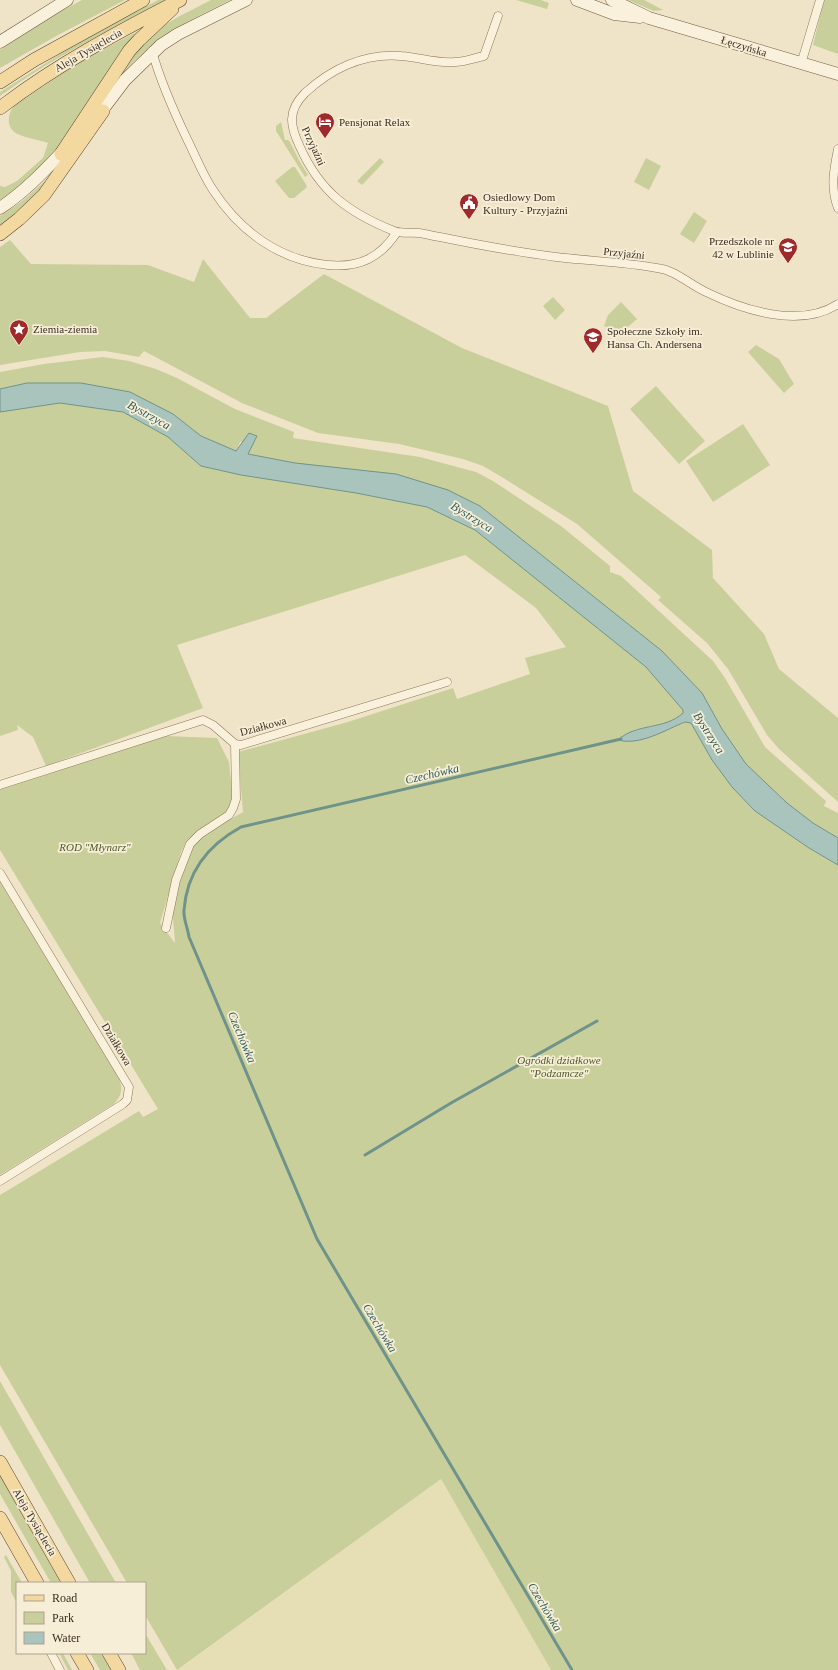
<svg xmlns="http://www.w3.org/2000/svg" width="838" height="1670" font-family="'Times New Roman',serif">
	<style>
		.farmland { fill: #e6deb5 }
		.green { fill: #c9cf9b }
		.water { fill: #a9c4bc; stroke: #6f938a }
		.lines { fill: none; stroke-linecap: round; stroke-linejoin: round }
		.stream { stroke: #6f938a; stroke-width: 3 }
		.street-casing { stroke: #8d765c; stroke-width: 9 }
		.secondary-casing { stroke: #6f573f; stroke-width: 13 }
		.primary-casing { stroke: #5b4430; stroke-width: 14 }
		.street { stroke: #faf1dc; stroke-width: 8 }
		.secondary { stroke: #faf1dc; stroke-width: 12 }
		.primary { stroke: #f3d9a0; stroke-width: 13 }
		.labels { text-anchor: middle; stroke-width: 3.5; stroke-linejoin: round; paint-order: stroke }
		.street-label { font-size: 11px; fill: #3d2e20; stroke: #f7eed8 }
		.poi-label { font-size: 11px; fill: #3d2e20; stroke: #f7eed8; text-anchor: start }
		.park-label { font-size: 11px; font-style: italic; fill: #4d5a26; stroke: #f7eed8 }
		.water-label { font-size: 12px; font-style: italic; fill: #2f5d5a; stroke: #f7eed8 }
	</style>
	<rect width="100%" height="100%" fill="#f0e4c8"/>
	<path class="farmland" d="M441 1479 551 1670H178Z"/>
	<path class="green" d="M82 0H125L58 35 0 68V50L44 20Z
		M158 0H165C108 31 52 58 0 96V92L87 37Z
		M211 0H230C207 12 183 23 162 38 147 48 134 61 121 74 130 59 141 44 154 33 171 19 192 10 211 0Z
		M516 0H541L549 3 547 9Z
		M628 0H644L663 10 654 11Z
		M824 0H838V54L813 45Z
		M142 29 119 55 64 142 20 187 0 200V186L5 187 17 181 43 158 48 143C39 140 21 137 14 132 6 125 8 113 14 106L81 61Z
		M281 122 285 140H288L290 142 299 160 308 175 305 177 276 131V126Z
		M380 158 384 162 362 185 357 181Z
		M646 158 661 166 649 190 634 182Z
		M292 167H295L307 186 306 188 294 198H289L275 181Z
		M60 168 40 194 0 225V216L21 202Z
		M694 212 707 221 694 243 680 234Z
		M10 240 31 264 148 265 194 282 203 259 250 318H266L324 274 462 348 608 406 633 491 712 550 713 578 764 634 779 669 838 718V802L779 749 767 735 728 669 707 643 658 600 661 597 577 524 505 479 483 466 463 459 399 444 318 433 242 403 144 351 139 357 105 351 80 352 0 365V247Z
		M553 297 565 310 555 320 543 306Z
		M621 302 637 319 622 332 604 326 608 315Z
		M756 345 779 359 794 384 784 393 748 352Z
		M103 357 129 361 156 369 177 378 235 409 294 432 293 438 420 457 476 472 493 481 561 526 610 566V572L621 576 713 661 725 678 765 747 826 801 824 806 838 813V838L813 823 787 803 746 764 722 729 702 693 662 651 480 506 295 463 248 454 241 441 236 451 201 436 173 414 0 389V372L44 364Z
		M656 386 705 441 679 464 630 409Z
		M60 403 123 412 168 437 201 466 241 475 356 493 427 507 475 530 646 667 683 710V713C670 725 650 727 634 730L665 731 685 722 691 723 712 760 732 787 755 811 809 848 838 865V1670H551L441 1479 177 1670 145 1615V1583H127L0 1365V1195L139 1111 143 1117 158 1109 0 850V790L166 736 217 738 229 762 233 800 230 809 220 817 203 828 187 840 181 852 160 923 175 943 172 906 178 879 190 851 200 837 243 812 238 752 348 722 453 688 457 699 530 674 525 658 566 647 536 608 465 555 177 645 203 708 46 766 33 737 17 725 18 730 0 736V412Z
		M743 424 770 465 713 502 686 461Z
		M0 882 119 1078C123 1089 122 1095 114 1104L0 1175Z
		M0 1381 116 1583H90L0 1425Z
		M0 1476 61 1583H51L0 1494Z
		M6 1555 22 1583H17V1603L11 1592V1571L4 1557Z
		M145 1633 167 1670H140L131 1653H145Z
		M59 1653H63L72 1670H68Z
		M90 1653H101L111 1670H100Z"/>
	<path class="water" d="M27 383H81L130 392 173 414 201 436 236 451 249 433 257 436 248 454 295 463 396 474 448 490 480 506 662 651 702 693 722 729 746 764 787 803 813 823 838 838V865L809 848 755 811 732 787 712 760 691 723 685 722C665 730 640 746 618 740 636 723 665 730 683 713V710L646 667 475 530 427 507 356 493 241 475 201 466 168 437 123 412 60 403 0 412V389Z"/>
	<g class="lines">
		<path class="stream" d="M365 1155 451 1103 597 1021
			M572 1670 317 1239 189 937C188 929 183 918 184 910 187 871 208 845 241 827L621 739"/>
		<g class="street-casing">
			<path id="street" d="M498 16 484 56C474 58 464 62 455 62 438 64 418 57 401 56 364 53 331 69 305 93 287 111 290 126 300 147 320 192 349 213 394 231 402 234 411 232 419 233 426 234 433 236 440 237 479 245 517 252 556 257 590 261 624 262 657 268 675 270 689 284 706 292 743 310 800 329 838 304
				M152 51C161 83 174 112 188 141 196 157 203 175 213 190 239 230 278 260 328 265 359 268 380 258 397 232
				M801 64 820 0
				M838 149C834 169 830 188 838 208
				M0 785 203 720 213 725 235 744 241 745 447 682
				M0 873 129 1087 127 1100 123 1104 0 1181
				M166 928 176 880 190 844 200 834 229 815 233 808 236 799 235 744
				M51 1653 60 1670"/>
		</g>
		<g class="secondary-casing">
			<path id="secondary" d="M577 0 614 14 640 17
				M612 0 649 18 838 74
				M0 42 67 0
				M97 117 125 80 161 45 178 34 246 0
				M0 208C26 191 46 169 67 147"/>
		</g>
		<g class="primary-casing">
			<path id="primary" d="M0 82 34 60 143 0
				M0 108C56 65 118 32 180 0
				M61 154 129 51 139 40 172 9
				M0 234 19 219 44 195 103 111
				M0 1462 69 1583
				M0 1518 37 1583
				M77 1653 87 1670
				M109 1653 119 1670"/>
		</g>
		<use href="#street" class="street"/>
		<use href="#secondary" class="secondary"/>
		<use href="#primary" class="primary"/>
	</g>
	<defs>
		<g id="hotel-pin" transform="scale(1)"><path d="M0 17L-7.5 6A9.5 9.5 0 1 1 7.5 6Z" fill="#9e2a2b" stroke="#f7eed8"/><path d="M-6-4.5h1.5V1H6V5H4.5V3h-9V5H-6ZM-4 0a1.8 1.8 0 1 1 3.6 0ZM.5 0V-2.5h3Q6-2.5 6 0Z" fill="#fff"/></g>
		<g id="civic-pin" transform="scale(1)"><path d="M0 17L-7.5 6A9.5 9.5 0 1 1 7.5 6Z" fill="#9e2a2b" stroke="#f7eed8"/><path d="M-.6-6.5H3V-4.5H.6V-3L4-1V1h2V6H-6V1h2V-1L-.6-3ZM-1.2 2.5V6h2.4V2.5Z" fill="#fff"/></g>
		<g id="school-pin" transform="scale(1)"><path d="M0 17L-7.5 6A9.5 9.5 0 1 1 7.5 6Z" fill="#9e2a2b" stroke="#f7eed8"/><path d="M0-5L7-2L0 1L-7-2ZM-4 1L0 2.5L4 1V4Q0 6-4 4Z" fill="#fff"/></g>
		<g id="sight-pin" transform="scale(1)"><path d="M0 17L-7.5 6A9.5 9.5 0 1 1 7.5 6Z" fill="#9e2a2b" stroke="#f7eed8"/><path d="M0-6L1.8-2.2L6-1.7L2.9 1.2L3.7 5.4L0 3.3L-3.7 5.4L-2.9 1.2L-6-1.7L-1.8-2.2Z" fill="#fff"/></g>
	</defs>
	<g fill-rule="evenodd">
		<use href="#hotel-pin" x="325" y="122"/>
		<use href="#civic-pin" x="469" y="203"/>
		<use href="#school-pin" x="788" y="247"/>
		<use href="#sight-pin" x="19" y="329"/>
		<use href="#school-pin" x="593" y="337"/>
	</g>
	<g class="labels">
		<g class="street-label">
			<text transform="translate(744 46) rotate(17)" y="4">Łęczyńska</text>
			<text transform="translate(88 50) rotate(-30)" y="4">Aleja Tysiąclecia</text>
			<text transform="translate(314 146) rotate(65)" y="4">Przyjaźni</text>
			<text transform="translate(624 253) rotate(6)" y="4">Przyjaźni</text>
			<text transform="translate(263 726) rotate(-15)" y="4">Działkowa</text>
			<text transform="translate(117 1044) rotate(59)" y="4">Działkowa</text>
			<text transform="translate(35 1522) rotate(60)" y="4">Aleja Tysiąclecia</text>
		</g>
		<g class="poi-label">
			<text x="339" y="126">Pensjonat Relax</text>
			<text x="483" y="201">Osiedlowy Dom<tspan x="483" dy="13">Kultury - Przyjaźni</tspan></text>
			<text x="774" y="245" text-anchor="end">Przedszkole nr<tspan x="774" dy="13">42 w Lublinie</tspan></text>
			<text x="33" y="333">Ziemia-ziemia</text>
			<text x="607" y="335">Społeczne Szkoły im.<tspan x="607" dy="13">Hansa Ch. Andersena</tspan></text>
		</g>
		<g class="park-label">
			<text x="95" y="851">ROD "Młynarz"</text>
			<text x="559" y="1064">Ogródki działkowe<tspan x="559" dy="13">"Podzamcze"</tspan></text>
		</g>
		<g class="water-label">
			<text transform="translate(149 415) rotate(29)" y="4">Bystrzyca</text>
			<text transform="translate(472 517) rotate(32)" y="4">Bystrzyca</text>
			<text transform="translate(709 733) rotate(57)" y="4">Bystrzyca</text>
			<text transform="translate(432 774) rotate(-13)" y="4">Czechówka</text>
			<text transform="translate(242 1037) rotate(67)" y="4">Czechówka</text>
			<text transform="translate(380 1328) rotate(59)" y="4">Czechówka</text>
			<text transform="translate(545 1607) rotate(59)" y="4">Czechówka</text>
		</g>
	</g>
	<rect x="16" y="1582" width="130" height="72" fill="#f7eed8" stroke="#ada18e"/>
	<rect x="24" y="1595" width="20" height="6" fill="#f3d9a0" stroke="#ada18e"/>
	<text x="52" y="1602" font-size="12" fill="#3d2e20">Road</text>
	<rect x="24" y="1612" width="20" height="12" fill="#c9cf9b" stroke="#ada18e"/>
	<text x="52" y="1622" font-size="12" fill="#3d2e20">Park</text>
	<rect x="24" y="1632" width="20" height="12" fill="#a9c4bc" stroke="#ada18e"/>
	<text x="52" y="1642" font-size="12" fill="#3d2e20">Water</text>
</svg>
